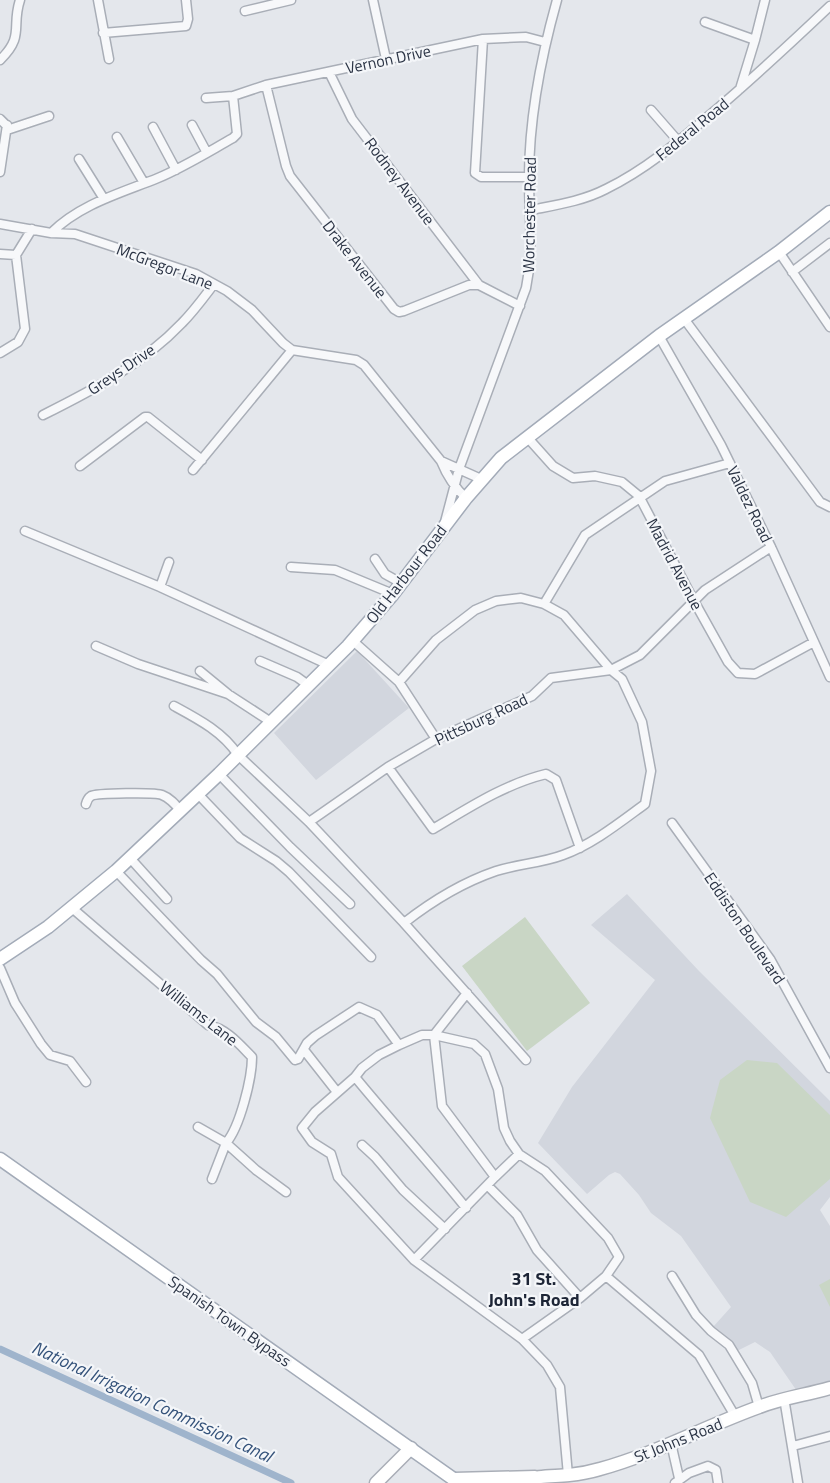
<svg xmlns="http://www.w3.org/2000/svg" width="830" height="1483" font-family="'Titillium Web',sans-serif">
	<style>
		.built { fill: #d2d6de }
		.pitch { fill: #c9d6c5 }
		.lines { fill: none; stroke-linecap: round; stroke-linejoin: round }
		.canal { stroke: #9fb4cc; stroke-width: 7 }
		.street-casing { stroke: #a9aeb7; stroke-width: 11 }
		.secondary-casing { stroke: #a9aeb7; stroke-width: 15 }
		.primary-casing { stroke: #a3abb8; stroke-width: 15 }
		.street { stroke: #f7f8fa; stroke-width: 8 }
		.secondary { stroke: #fff; stroke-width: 12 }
		.primary { stroke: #fff; stroke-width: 12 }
		.labels { text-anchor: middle; stroke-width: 4.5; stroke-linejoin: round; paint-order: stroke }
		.street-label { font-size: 16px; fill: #2b3445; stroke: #f4f6f9 }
		.neighbourhood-label { font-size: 18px; font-weight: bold; fill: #1d2536; stroke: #f4f6f9 }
		.water-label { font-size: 18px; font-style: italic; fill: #34527a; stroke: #f4f6f9 }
	</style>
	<rect width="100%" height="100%" fill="#e4e7ec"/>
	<path class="built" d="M357 651 409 708 316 780 274 733Z
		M627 894 699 971 830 1101V1197L820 1210 830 1226V1388L801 1397 770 1352 755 1342 737 1351 725 1342 713 1327 731 1307 681 1236 651 1213 639 1195 620 1174 615 1172 609 1175 587 1194 538 1143 572 1087 655 980 591 925Z"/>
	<path class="pitch" d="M525 917 590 1003 527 1051 462 966Z
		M747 1060 777 1063 830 1115V1179L786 1217 750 1202 710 1118 720 1080Z
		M830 1279V1307L819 1285Z"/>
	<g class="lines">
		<path class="canal" d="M0 1349 291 1483"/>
		<g class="street-casing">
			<path id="street" d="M98 0 109 59
				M373 0 386 59
				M245 11 291 0
				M705 22 755 40
				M103 33 186 26 188 19 186 0
				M483 39 475 173 481 177H529
				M0 60C25 36 11 27 20 0
				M329 72 352 119 479 285
				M266 85 286 166 290 176 394 309 399 312 404 311 469 285H479L520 306
				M740 89 755 40 765 0
				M206 98 233 96 266 85 483 39 526 37 545 42
				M651 110 679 142
				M0 119 10 129 49 116
				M192 125 207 153
				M153 127 176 170
				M117 137 144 183
				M79 159 104 199
				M0 172 7 125
				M531 210C556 205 583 201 606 189 645 170 678 142 711 114 751 80 791 43 830 6
				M0 224 51 233 75 234 196 274 227 291 252 310 283 343 292 350 356 360 364 365 441 461C447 476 454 487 466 498
				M51 233C80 204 121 193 158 178 184 167 208 152 233 138L237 134 233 96
				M779 252 830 327
				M0 254 16 255 32 229
				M792 272 830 243
				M685 320 820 502 830 507
				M659 336 721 445 771 547 830 677
				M0 353 18 342 25 329 16 255
				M43 415C93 390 143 364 182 323 194 311 204 297 214 284
				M527 437 553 466 573 478 595 476 622 482 639 496 694 601 728 662 738 673 755 674 814 642
				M441 461 481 479
				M80 466 145 417H148L202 460
				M193 470 292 350
				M445 522 459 469 526 288C534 250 529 217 529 178 529 118 541 57 557 0
				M25 531 160 587 329 665
				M375 559 385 574 401 583
				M291 567 335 570 393 594
				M160 587 169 562
				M544 604 585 535 665 481 730 463
				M353 641 399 682 436 739
				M96 646 138 664 228 694
				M260 661 297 677 308 685
				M200 671 228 694 271 722
				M399 682 436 640 475 610 496 601 521 598 544 604 564 615 611 670 622 679 642 722 651 771 645 804C619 823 593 844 563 855 542 863 518 864 496 871 461 883 432 901 404 923
				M174 706C198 719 223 732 238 755L309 822 404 923 526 1060
				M388 767 433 829C470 807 505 784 546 774L556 780 580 848
				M219 774 290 847 350 904
				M198 794 240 838 276 861 289 872 371 957
				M86 804C87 800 88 798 91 796 96 793 156 792 162 795 170 798 175 804 180 810
				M309 822 388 767 436 739 532 696 551 678 611 670 640 655 705 590 771 547
				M672 823 770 959 830 1068
				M130 858 167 899
				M116 871 201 960 217 974 256 1022 276 1037 295 1060 298 1059 307 1043 315 1036 359 1007 377 1015 399 1045 422 1035H434L474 1044 485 1054 498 1089 504 1128 510 1141 519 1154 545 1171 608 1238 619 1257 606 1276 580 1298 522 1339
				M72 908 208 1025C227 1029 239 1044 252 1057 252 1078 240 1127 226 1143L256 1170 286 1192
				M0 968 15 1003 41 1044 50 1055 70 1061 86 1082
				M399 1045 379 1055 362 1068 355 1077 315 1112 302 1128 312 1142 331 1154 338 1177 414 1260 522 1339 547 1365 560 1387 568 1475
				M304 1050 337 1092
				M355 1077C391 1121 430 1163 466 1208
				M198 1127 226 1143 212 1179
				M362 1145 375 1157 403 1190 445 1229
				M495 1177 519 1154
				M488 1186 517 1215 537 1250 580 1298
				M414 1260 495 1177 442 1106 434 1035 467 993
				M606 1276 699 1355 735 1416
				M672 1276 696 1315 711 1331 729 1345 752 1383 759 1407
				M784 1398 798 1483
				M671 1443 679 1478
				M793 1446 830 1436
				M675 1483 689 1473 708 1466 716 1470 718 1483"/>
		</g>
		<g class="secondary-casing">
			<path id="secondary" d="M454 1479 535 1477
				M376 1483 411 1448
				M524 1483C538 1474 553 1477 569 1475 579 1474 590 1472 600 1469 655 1454 706 1426 759 1407 782 1398 806 1395 830 1388"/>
		</g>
		<g class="primary-casing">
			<path id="primary" d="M0 959 48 927 116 871 219 774 348 646 393 594 466 498 501 458 659 336 779 252 830 212
				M0 1159 459 1483"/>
		</g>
		<use href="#street" class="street"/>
		<use href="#secondary" class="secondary"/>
		<use href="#primary" class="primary"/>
	</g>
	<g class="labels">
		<g class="street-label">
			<text transform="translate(388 59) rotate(-12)" y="6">Vernon Drive</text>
			<text transform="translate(692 129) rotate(-39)" y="6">Federal Road</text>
			<text transform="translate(400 181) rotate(53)" y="6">Rodney Avenue</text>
			<text transform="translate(529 215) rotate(-89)" y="6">Worchester Road</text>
			<text transform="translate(355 259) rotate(52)" y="6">Drake Avenue</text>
			<text transform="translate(165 266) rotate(21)" y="6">McGregor Lane</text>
			<text transform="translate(121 369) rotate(-34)" y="6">Greys Drive</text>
			<text transform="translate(750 504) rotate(64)" y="6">Valdez Road</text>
			<text transform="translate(675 564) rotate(62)" y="6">Madrid Avenue</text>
			<text transform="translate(406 574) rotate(-52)" y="6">Old Harbour Road</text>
			<text transform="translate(481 719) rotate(-25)" y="6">Pittsburg Road</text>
			<text transform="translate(745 928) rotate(56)" y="6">Eddiston Boulevard</text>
			<text transform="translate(199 1013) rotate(38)" y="6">Williams Lane</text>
			<text transform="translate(230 1321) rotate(35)" y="6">Spanish Town Bypass</text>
			<text transform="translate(678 1440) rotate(-22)" y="6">St Johns Road</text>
		</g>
		<g class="neighbourhood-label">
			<text x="534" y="1285">31 St.<tspan x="534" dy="21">John's Road</tspan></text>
		</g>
		<g class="water-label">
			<text transform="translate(152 1402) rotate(25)" y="6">National Irrigation Commission Canal</text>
		</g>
	</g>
</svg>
